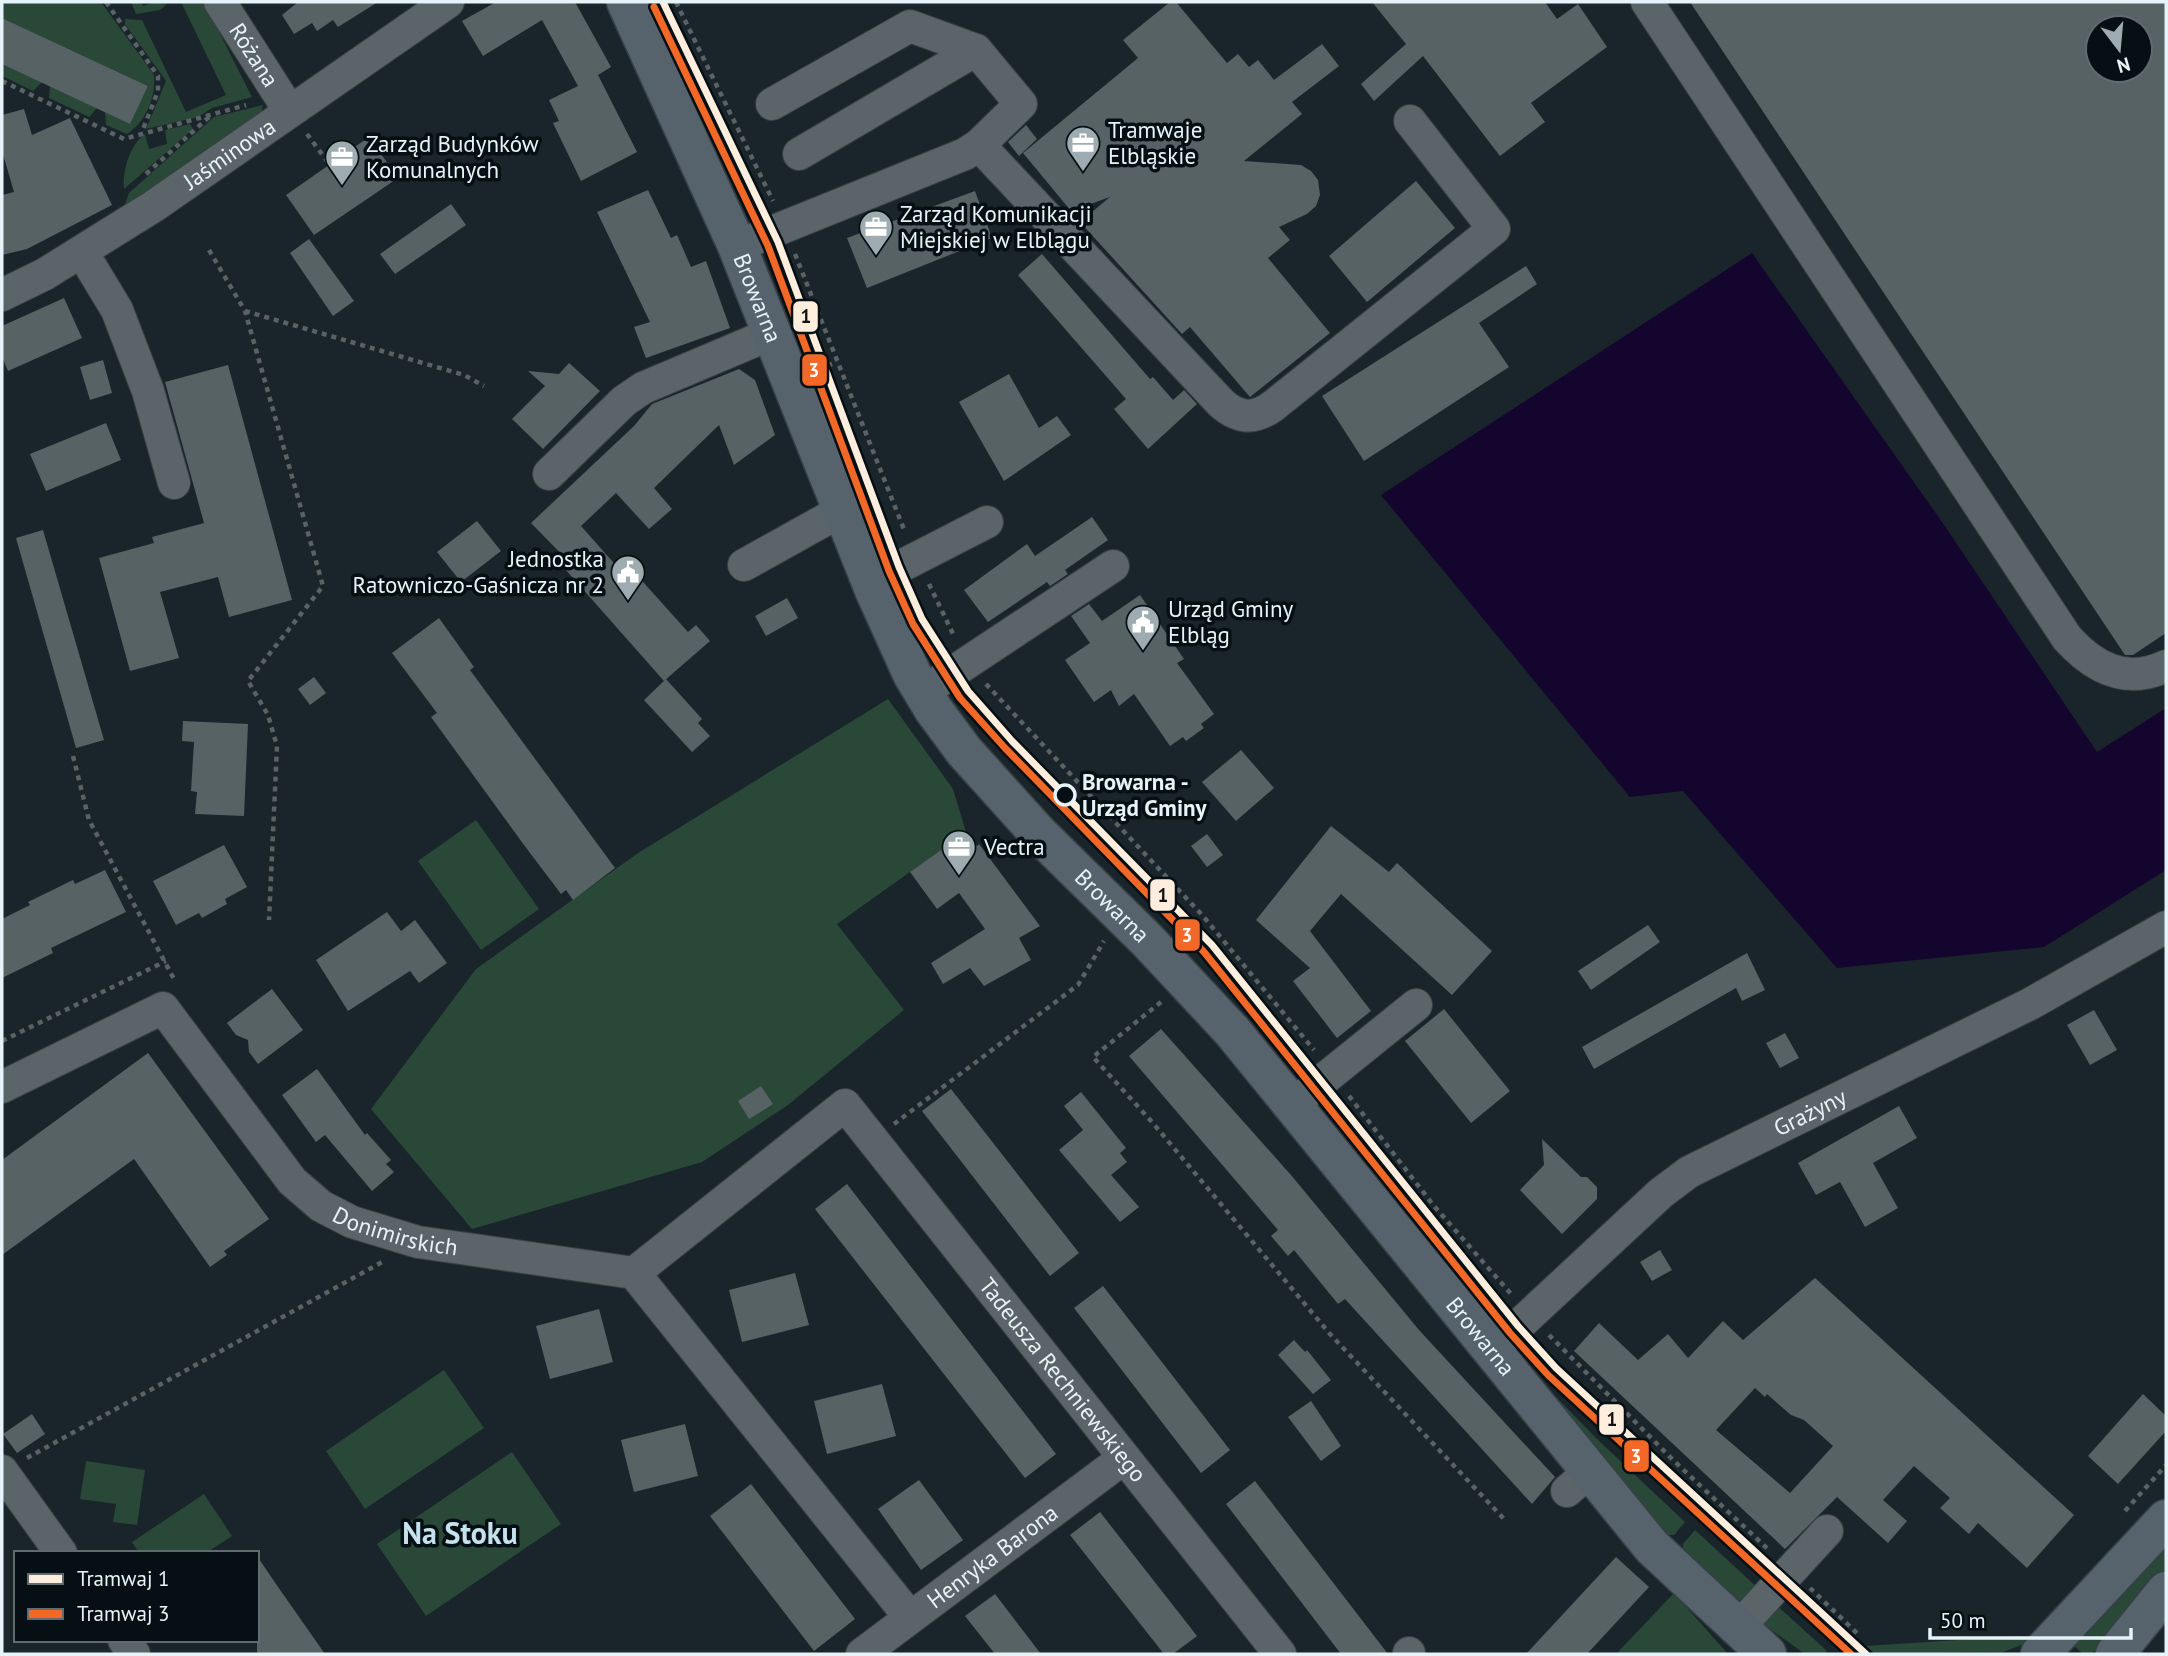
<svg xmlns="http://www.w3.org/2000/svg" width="2168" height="1656" font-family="'PT Sans',sans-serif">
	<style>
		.green { fill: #294838 }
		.water { fill: #14052e }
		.building { fill: #576264; fill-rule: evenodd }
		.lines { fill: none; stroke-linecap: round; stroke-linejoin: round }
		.minor-casing { stroke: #374044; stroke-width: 34 }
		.major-casing { stroke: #374044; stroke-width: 41 }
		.path { stroke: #5a6266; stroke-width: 4.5; stroke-dasharray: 5 5; stroke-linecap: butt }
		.minor { stroke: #5b6468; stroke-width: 32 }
		.major { stroke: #57636c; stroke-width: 38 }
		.tram-1-casing { stroke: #061014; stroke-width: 12 }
		.tram-2-casing { stroke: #061014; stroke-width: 12 }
		.tram-1 { stroke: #fed; stroke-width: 7 }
		.tram-2 { stroke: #f36827; stroke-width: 7 }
		.stop-dot { fill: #061014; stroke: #e6f4fa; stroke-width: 3.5 }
		.labels { text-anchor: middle; stroke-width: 7; stroke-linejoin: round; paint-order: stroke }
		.street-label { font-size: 23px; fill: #e6f4fa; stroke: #061014 }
		.poi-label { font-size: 23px; fill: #e6f4fa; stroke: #061014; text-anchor: start }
		.stop-label { font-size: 23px; font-weight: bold; fill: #e6f4fa; stroke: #061014; text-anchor: start }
		.district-label { font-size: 30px; font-weight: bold; fill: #c5e1ee; stroke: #061014 }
		.line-badge { stroke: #061014; stroke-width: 2.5 }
		.badge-label { font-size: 19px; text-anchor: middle; font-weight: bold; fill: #fff }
		.pale-badge-label { font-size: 19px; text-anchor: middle; font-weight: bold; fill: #111 }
	</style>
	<rect width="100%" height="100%" fill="#19252a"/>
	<path class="green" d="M2 2H101L154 75C156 97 146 122 127 134L106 125 105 111 130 123 148 86 2 18Z
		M131 2H141L143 6 154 2 167 4 160 10 136 14Z
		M181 2H204L252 97 212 108 198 117 146 129 166 81 125 24V19L142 20 186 112 226 95Z
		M2 64 42 82 33 91 2 76Z
		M50 86 97 108 89 117 49 98Z
		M263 105 261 115 123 210 129 193 214 117Z
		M190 124 193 129 124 189C122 172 130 144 145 134L149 149 167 144 165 130Z
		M888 699 953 789 966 832 837 924 904 1010 788 1105 702 1162 472 1229 371 1109 476 969 638 853Z
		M476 820 539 909 481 950 418 861Z
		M1525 1365 1597 1439 1685 1522 1674 1535H1665Z
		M444 1370 484 1428 365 1509 326 1451Z
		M512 1452 561 1524 426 1616 377 1544Z
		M86 1461 145 1470 137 1525 113 1522 116 1504 80 1499Z
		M204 1494 232 1536 206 1553H139L132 1542Z
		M1695 1530 1759 1589 1747 1601 1737 1604 1683 1554V1544Z
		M2166 1544V1568L2092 1654H2083L2073 1645Z
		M1674 1593 1728 1654H1616Z
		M1771 1600 1827 1651 1825 1654H1805L1760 1622Z
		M2020 1636 2030 1642 2003 1652 1875 1654 1866 1646Z"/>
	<path class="water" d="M1752 253 1942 522 2097 752 2166 708V870L2044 947 1837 968 1683 791 1630 797 1381 495Z"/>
	<path class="building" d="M298 2H378L338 27 333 20 317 31 312 23 294 34 282 15Z
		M496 2H575L611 67 598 75 637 152 581 181 553 123 559 121 549 100 578 86 542 20 483 56 462 21Z
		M1170 2H1176L1227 63 1238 54 1249 67 1258 60 1274 80 1322 44 1339 66 1292 102 1302 114 1244 161 1301 165 1311 171 1318 180 1320 195 1316 206 1307 214 1279 227 1290 240 1268 258 1330 333 1250 397 1190 327 1182 334 1080 222 1110 197 1071 211 1023 153 1138 58 1123 40Z
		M1372 2H1545L1557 19 1578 4 1607 47 1531 103 1545 122 1500 156 1423 56 1374 101 1361 84 1406 44Z
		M1690 2H2166V633L2133 655H2125ZM2098 28H2140V70H2098Z
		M2 18 148 86 130 124 2 64Z
		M24 109 32 135 70 118 112 205 27 249 2 255V195L14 192 2 151V115Z
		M1026 125 1037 139 1019 156 1008 142Z
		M369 137 398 178 314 235 286 195Z
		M1416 181 1455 228 1367 302 1329 256Z
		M648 190 671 238 677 235 691 267 706 261 730 328 646 358 634 327 650 322 597 212Z
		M975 191 992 238 867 288 847 238Z
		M451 204 466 225 395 274 380 254Z
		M309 239 354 301 333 316 290 253Z
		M1042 254 1150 379 1153 377 1173 400 1184 390 1197 404 1148 449 1114 409 1126 399 1018 275Z
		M1526 266 1537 284 1479 323 1509 367 1364 461 1322 396Z
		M64 298 82 338 8 371 2 357V326Z
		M103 360 112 393 90 400 80 367Z
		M569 363 600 391 543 449 512 419 545 386 528 371 559 374Z
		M228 365 292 600 229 617 218 577 160 592 179 658 130 671 99 558 154 543 152 537 204 523 165 382Z
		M739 369 755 380 775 435 734 465 719 425 654 488 672 509 649 529 616 493 581 526 628 579 635 573 688 632 696 625 710 641 664 681 565 569 571 564 531 523 634 426 652 404Z
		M1009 374 1039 428 1057 416 1071 435 1004 481 959 402Z
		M106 423 121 460 46 491 30 454Z
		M1092 517 1108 540 1065 570 1068 574 1050 586 1047 582 988 622 964 590 1027 544 1035 556Z
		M477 521 501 551 461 582 437 552Z
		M43 530 104 740 76 748 16 538Z
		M1140 595 1184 659 1177 663 1214 714 1201 724 1204 728 1186 741 1183 737 1170 746 1134 694 1119 706 1111 690 1094 702 1065 660 1090 643 1071 616 1089 604 1102 621Z
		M787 598 798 618 766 636 755 616Z
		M439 618 474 667 470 670 615 868 573 900 566 890 561 894 524 845 431 717 437 713 392 653Z
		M314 677 326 693 310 705 298 689Z
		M666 679 702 719 698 723 710 736 692 752 644 700Z
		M183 721 248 724 244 816 195 814 197 792 191 791 194 742 182 741Z
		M1241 750 1274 788 1236 821 1202 782Z
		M1331 826 1389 872 1397 863 1492 951 1452 995 1341 894 1310 931 1371 1011 1337 1038 1293 981 1310 968 1256 920Z
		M966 832 977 846 979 844 1040 926 1019 938 1031 960 984 986 970 968 943 984 931 963 985 929 959 893 937 909 910 872Z
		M1207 834 1223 855 1207 867 1191 846Z
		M224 845 247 887 225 899 227 904 202 918 199 913 176 925 153 881Z
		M105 870 126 912 51 948 53 953 2 978V919L30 905 28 902 73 880 75 884Z
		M387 912 401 931 415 920 447 963 419 983 410 971 348 1011 316 960Z
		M1648 925 1660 942 1591 990 1578 971Z
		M1747 953 1765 990 1742 1001 1736 988 1594 1069 1582 1047Z
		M272 989 303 1030 258 1064 249 1052 248 1040 236 1035 227 1023Z
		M1444 1009 1510 1091 1471 1123 1405 1041Z
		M2094 1010 2117 1050 2090 1065 2067 1025Z
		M1161 1029 1291 1175 1419 1330 1555 1477 1532 1504 1345 1299 1338 1304 1294 1250 1288 1256 1271 1236 1278 1230 1129 1056Z
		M1785 1033 1799 1058 1780 1068 1766 1043Z
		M148 1053 269 1219 224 1251 227 1255 210 1267 134 1159 2 1255V1160Z
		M317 1069 365 1135 367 1133 391 1160 386 1164 394 1172 372 1191 325 1135 316 1142 282 1095Z
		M761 1086 773 1104 749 1119 738 1101Z
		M951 1089 1079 1253 1050 1276 922 1111Z
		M1081 1092 1126 1148 1120 1153 1127 1162 1111 1175 1139 1207 1120 1222 1059 1150 1083 1130 1064 1106Z
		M1899 1106 1917 1138 1873 1163 1898 1208 1865 1227 1840 1182 1816 1195 1798 1163Z
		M1542 1139 1581 1177H1587L1597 1187V1199L1562 1234 1520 1190 1544 1165Z
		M847 1184 1056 1454 1025 1478 815 1209Z
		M1660 1250 1672 1270 1652 1281 1640 1262Z
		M795 1273 809 1325 742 1342 729 1290Z
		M1815 1278 2074 1515 2027 1568 1978 1523 1969 1534 1940 1508 1950 1498 1914 1466 1883 1500 1907 1521 1888 1543 1837 1497 1785 1549 1574 1351 1599 1323 1638 1360 1668 1334 1688 1358 1723 1321 1743 1340ZM1755 1388 1765 1397 1767 1394 1791 1415 1804 1420 1833 1446 1790 1493 1716 1430Z
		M1103 1286 1230 1450 1201 1473 1074 1308Z
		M599 1309 613 1362 550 1379 536 1326Z
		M1294 1340 1305 1352 1307 1350 1331 1380 1313 1394 1278 1355Z
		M882 1384 896 1436 827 1454 814 1401Z
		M2143 1394 2166 1416V1431L2118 1484 2088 1456Z
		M1311 1401 1341 1446 1321 1461 1288 1417Z
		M32 1414 45 1434 17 1453 3 1434Z
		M685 1424 698 1476 634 1492 621 1440Z
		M919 1480 963 1540 921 1570 878 1509Z
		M1255 1481 1388 1654H1341L1226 1504Z
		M751 1484 855 1619 814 1651 710 1516Z
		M1100 1512 1197 1636 1173 1654H1164L1070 1535Z
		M257 1556 276 1584 325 1654H257Z
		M1616 1557 1649 1587 1587 1654H1526Z
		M995 1594 1041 1654H995L965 1616Z"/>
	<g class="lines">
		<g class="minor-casing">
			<g id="minor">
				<path id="s1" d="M220 2 289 110"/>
				<path d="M1647 2 2067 638C2094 668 2126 685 2166 666"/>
				<path d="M772 104 910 26 976 50 1021 104 979 145"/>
				<path d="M799 154 976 50"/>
				<path d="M737 246 965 154 979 145 1221 403C1239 419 1254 420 1273 406L1494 229 1410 121"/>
				<path d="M82 252 117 310 148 391 174 483"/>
				<path id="s2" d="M2 295 45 274 154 206 448 2"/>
				<path d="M549 474 624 401 643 388 773 333"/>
				<path d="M744 565 841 511"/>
				<path d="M870 582 987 522"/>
				<path d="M923 692 1113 566"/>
				<path id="s3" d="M2 1087 163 1008 292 1181 321 1206 352 1222 418 1242 634 1273 845 1105 1280 1654"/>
				<path d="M1292 1105 1416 1005"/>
				<path d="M634 1273 909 1616"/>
				<path id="s4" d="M1491 1351 1661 1193 1689 1172 2030 1004 2166 927"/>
				<path d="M2 1471 61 1553"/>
				<path d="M1567 1491 1589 1472"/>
				<path d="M1738 1628 1827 1531"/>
				<path d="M124 1640 134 1654"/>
				<path id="s5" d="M862 1654 1124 1458"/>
				<path d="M1409 1654V1653"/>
			</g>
		</g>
		<g class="major-casing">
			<g id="major">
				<path id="s6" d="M626 2 737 246 874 590 912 674 933 709 964 751 1038 833 1147 940 1232 1031 1652 1547 1767 1654"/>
				<path d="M2040 1654 2166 1519"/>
				<path d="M2115 1654 2166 1591"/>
			</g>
		</g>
		<path class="path" d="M106 2 158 76V91L142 132
			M676 2 773 201
			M2 81 124 139 246 105
			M307 134 330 165
			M146 174 209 117
			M209 250 245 311 323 586 248 681 268 715 277 746 269 920
			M795 254 905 532
			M245 311 464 375 484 386
			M818 369 837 362
			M929 584 954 636
			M986 684 1203 916 1314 1050
			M73 756 89 820 175 981
			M1148 899 1169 881
			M1161 1002 1093 1057 1152 1122 1330 1334 1504 1519
			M2 1041 166 961
			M1349 1096 1434 1206 1512 1295
			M894 1124 1078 985 1104 941
			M1549 1335 1674 1461 1770 1551
			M27 1458 384 1261
			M2125 1511 2166 1465
			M1810 1588 1860 1636"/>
		<use href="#minor" class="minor"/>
		<use href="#major" class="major"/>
		<g class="tram-1-casing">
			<path id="tram-1" d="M663 2 778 242 899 567 922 619 968 691 1012 741 1212 945 1518 1326 1556 1368 1866 1654"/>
		</g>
		<g class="tram-2-casing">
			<path id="tram-2" d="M654 7 768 246 889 571 913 624 960 698 1005 748 1204 952 1510 1333 1548 1375 1851 1654"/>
		</g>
		<use href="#tram-1" class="tram-1"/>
		<use href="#tram-2" class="tram-2"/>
	</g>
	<defs>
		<g id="office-pin" transform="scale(1.75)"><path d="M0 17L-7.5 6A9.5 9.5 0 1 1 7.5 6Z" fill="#9eacb1" stroke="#061014"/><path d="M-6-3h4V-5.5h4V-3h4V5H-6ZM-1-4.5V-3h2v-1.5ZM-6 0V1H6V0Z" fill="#fff"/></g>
		<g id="civic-pin" transform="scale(1.75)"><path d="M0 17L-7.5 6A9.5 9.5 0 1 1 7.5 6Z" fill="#9eacb1" stroke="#061014"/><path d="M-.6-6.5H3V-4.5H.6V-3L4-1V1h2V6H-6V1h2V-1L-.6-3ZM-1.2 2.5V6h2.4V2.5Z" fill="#fff"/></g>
	</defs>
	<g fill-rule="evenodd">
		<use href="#office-pin" x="1083" y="143"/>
		<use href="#office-pin" x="342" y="157"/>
		<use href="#office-pin" x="876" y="227"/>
		<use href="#civic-pin" x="628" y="572"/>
		<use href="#civic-pin" x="1143" y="622"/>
		<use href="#office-pin" x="959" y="847"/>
	</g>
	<circle class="stop-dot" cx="1065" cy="795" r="10"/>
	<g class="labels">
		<g class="street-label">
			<text dy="8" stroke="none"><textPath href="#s1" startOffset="63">Różana</textPath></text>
			<text dy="8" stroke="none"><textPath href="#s2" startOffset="268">Jaśminowa</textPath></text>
			<text dy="8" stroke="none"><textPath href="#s6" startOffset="324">Browarna</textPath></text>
			<text dy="8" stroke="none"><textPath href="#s6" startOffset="1038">Browarna</textPath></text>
			<text dy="8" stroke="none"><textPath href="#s4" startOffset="402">Grażyny</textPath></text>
			<text dy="8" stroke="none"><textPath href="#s3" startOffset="513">Donimirskich</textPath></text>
			<text dy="8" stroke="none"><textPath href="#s6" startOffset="1605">Browarna</textPath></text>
			<text dy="8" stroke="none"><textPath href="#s3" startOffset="1376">Tadeusza Rechniewskiego</textPath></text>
			<text dy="8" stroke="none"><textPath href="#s5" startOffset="163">Henryka Barona</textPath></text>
		</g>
		<g class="poi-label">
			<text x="1108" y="138">Tramwaje<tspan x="1108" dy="26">Elbląskie</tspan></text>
			<text x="366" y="152">Zarząd Budynków<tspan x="366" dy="26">Komunalnych</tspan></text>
			<text x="900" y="222">Zarząd Komunikacji<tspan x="900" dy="26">Miejskiej w Elblągu</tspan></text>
			<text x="604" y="567" text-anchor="end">Jednostka<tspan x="604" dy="26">Ratowniczo-Gaśnicza nr 2</tspan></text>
			<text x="1168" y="617">Urząd Gminy<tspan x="1168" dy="26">Elbląg</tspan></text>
			<text x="984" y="855">Vectra</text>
		</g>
		<g class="stop-label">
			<text x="1082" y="790">Browarna -<tspan x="1082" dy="26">Urząd Gminy</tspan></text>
		</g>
		<g class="district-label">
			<text x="460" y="1544">Na Stoku</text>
		</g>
	</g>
	<g class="line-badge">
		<rect x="792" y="300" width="27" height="33" rx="7" fill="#fed"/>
		<rect x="801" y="353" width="27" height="34" rx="7" fill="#f36827"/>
		<rect x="1149" y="878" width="27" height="34" rx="7" fill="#fed"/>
		<rect x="1174" y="918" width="27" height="34" rx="7" fill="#f36827"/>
		<rect x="1598" y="1403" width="27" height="33" rx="7" fill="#fed"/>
		<rect x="1623" y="1439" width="27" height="34" rx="7" fill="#f36827"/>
	</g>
	<g class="badge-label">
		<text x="814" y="377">3</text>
		<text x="1187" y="942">3</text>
		<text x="1636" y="1463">3</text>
	</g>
	<g class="pale-badge-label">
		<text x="806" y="323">1</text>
		<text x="1163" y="902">1</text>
		<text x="1612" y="1426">1</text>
	</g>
	<rect width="2168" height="1656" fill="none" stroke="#e6f4fa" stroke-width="7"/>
	<rect x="14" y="1551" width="245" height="91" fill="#061014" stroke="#606b70" stroke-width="2"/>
	<rect x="28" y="1574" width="35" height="10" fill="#ffeedd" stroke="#606b70" stroke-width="2"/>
	<text x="77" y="1586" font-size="21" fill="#e6f4fa">Tramwaj 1</text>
	<rect x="28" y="1609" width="35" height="10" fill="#f36827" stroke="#606b70" stroke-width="2"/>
	<text x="77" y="1621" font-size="21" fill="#e6f4fa">Tramwaj 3</text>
	<g transform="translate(2119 49) rotate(164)"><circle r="33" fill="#061014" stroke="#606b70" stroke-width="2"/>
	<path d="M0-5L12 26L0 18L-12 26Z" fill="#9eacb1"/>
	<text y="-10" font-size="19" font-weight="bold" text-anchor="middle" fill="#e6f4fa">N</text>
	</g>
	<path d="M1930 1628v10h201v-10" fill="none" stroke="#e6f4fa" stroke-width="3.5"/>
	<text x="1940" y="1628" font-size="21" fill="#e6f4fa" stroke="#061014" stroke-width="5" paint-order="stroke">50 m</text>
</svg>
